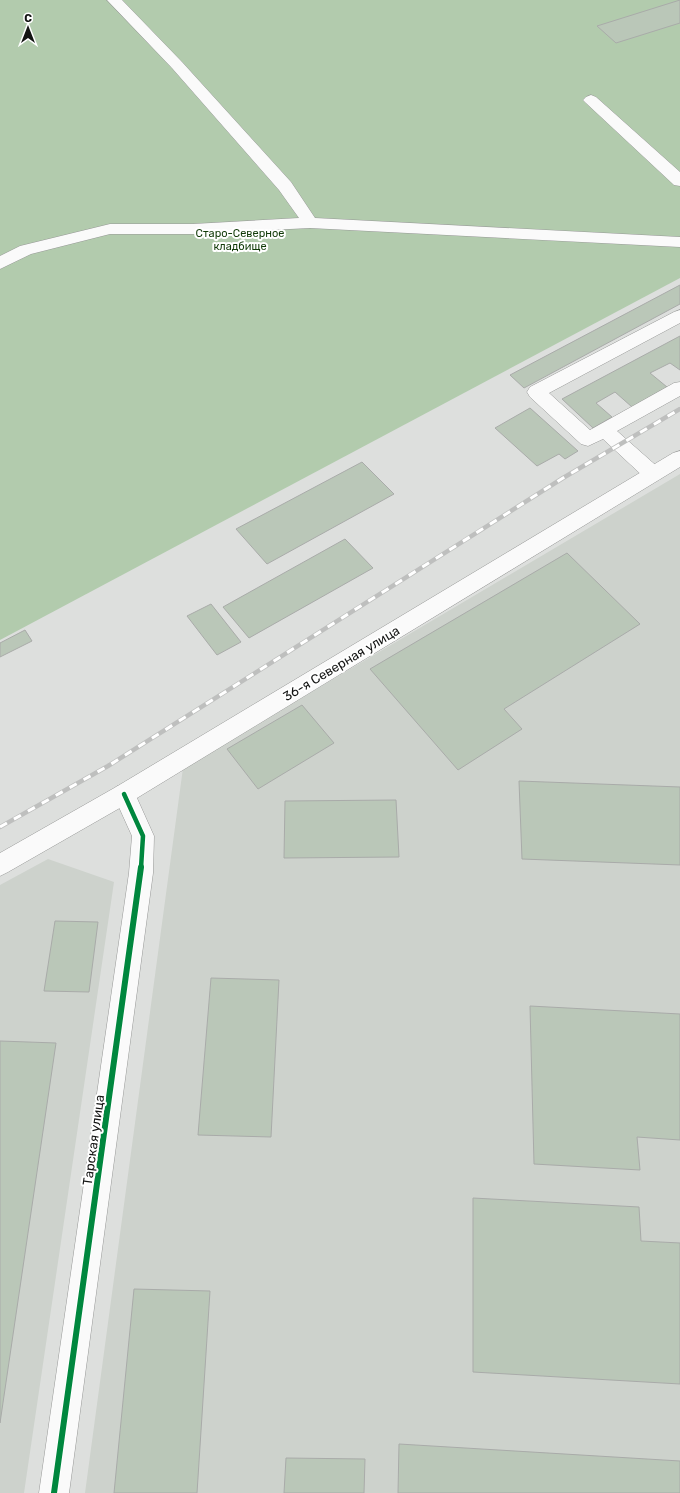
<svg xmlns="http://www.w3.org/2000/svg" width="680" height="1493" font-family="Rubik,sans-serif">
	<style>
		.built { fill: #cdd2cc }
		.green { fill: #b2cbad }
		.building { fill: #bac7b8; stroke: #a9aba9 }
		.lines { fill: none; stroke-linecap: round; stroke-linejoin: round }
		.minor-casing { stroke: #979897; stroke-width: 1 }
		.major-casing { stroke: #979897; stroke-width: 1 }
		.minor { fill: #fafafa; fill-rule: evenodd }
		.major { fill: #fafafa; fill-rule: evenodd }
		.rail-casing { stroke: #bebfbe; stroke-width: 4.5 }
		.rail { stroke: #fff; stroke-width: 3; stroke-dasharray: 8; stroke-linecap: butt }
		.cycleway-far1-casing { stroke: #fff; stroke-width: 7 }
		.cycleway-casing { stroke: #fff; stroke-width: 8 }
		.cycleway-far1 { stroke: #00873e; stroke-width: 4.5 }
		.cycleway { stroke: #00873e; stroke-width: 6 }
		.labels { text-anchor: middle; stroke-width: 4; stroke-linejoin: round; paint-order: stroke }
		.far-park-label { font-size: 11px; fill: #113a08; stroke: #fff }
		.street-label { font-size: 13px; fill: #131413; stroke: #fff }
	</style>
	<rect width="100%" height="100%" fill="#dddfdd"/>
	<path class="built" d="M680 474V1493H85L183 768Z
		M48 859 114 882 24 1493H0V885Z"/>
	<path class="green" d="M0 0H680V278L0 640Z"/>
	<path class="building" d="M680 0V23L616 43 597 26Z
		M680 285V304L524 388 510 375Z
		M680 336V370L670 363 650 373 667 387 632 407 615 392 596 403 612 417 593 428 562 399Z
		M530 408 578 451 565 459 559 454 537 466 495 428Z
		M362 462 394 494 267 564 236 529Z
		M345 539 373 568 249 638 223 607Z
		M567 553 640 624 504 709 522 729 458 770 370 669Z
		M211 604 241 642 217 655 187 616Z
		M25 630 32 641 0 657V643Z
		M302 705 334 743 258 789 227 749Z
		M519 781 680 787V865L522 859Z
		M396 800 399 857 284 858 285 801Z
		M55 921 98 922 89 992 44 991Z
		M211 978 279 980 271 1137 198 1135Z
		M530 1006 680 1014V1140L637 1137 640 1170 534 1164Z
		M0 1041 56 1043 0 1423Z
		M473 1198 639 1207 641 1241 680 1243V1384L473 1372Z
		M134 1289 210 1291 197 1493H114Z
		M399 1444 680 1461V1493H398Z
		M286 1458 365 1459 364 1493H284Z"/>
	<g class="lines">
		<g class="minor-casing">
			<path id="minor" d="M107 0H122L182 62 291 182 315 218 680 237V247L310 228 193 234H110L31 254 0 269V256L20 246 110 224H193L299 218 279 190 172 68Z
				M591 95 596 97 680 172V186L674 185 586 103 583 100 586 97Z
				M680 310V323L549 393 590 430 674 383 680 382V396L617 431 660 469 663 474 660 479 653 481 646 479 603 439 588 446 581 444 530 397 527 392 530 387 674 312Z
				M124 784 132 787 154 836 153 873 69 1493H39L129 873 132 836 113 794 116 787Z"/>
		</g>
		<g class="major-casing">
			<path id="major" d="M680 451V467L132 801 8 872 0 876V853L116 787 673 453Z"/>
		</g>
		<use href="#minor" class="minor"/>
		<use href="#major" class="major"/>
		<g class="rail-casing">
			<path id="rail" d="M0 827 108 766 563 478 680 409"/>
		</g>
		<use href="#rail" class="rail"/>
		<g class="cycleway-far1-casing">
			<path id="cycleway-far1" d="M124 794 143 836 141 868"/>
		</g>
		<g class="cycleway-casing">
			<path id="cycleway" d="M54 1493 141 867"/>
		</g>
		<use href="#cycleway-far1" class="cycleway-far1"/>
		<use href="#cycleway" class="cycleway"/>
	</g>
	<g class="labels">
		<g class="far-park-label">
			<text x="240" y="237">Старо-Северное<tspan x="240" dy="13">кладбище</tspan></text>
		</g>
		<g class="street-label">
			<text transform="translate(341 663) rotate(-31)" y="5">36-я Северная улица</text>
			<text transform="translate(93 1140) rotate(-82)" y="5">Тарская улица</text>
		</g>
	</g>
	<g transform="translate(28 28)" stroke="#ffffff" stroke-width="3" paint-order="stroke">
	<path d="M0-3L7 15L0 10L-7 15Z" fill="#131413"/>
	<text y="-6" font-size="11" font-weight="bold" text-anchor="middle" fill="#131413">С</text>
	</g>
</svg>
